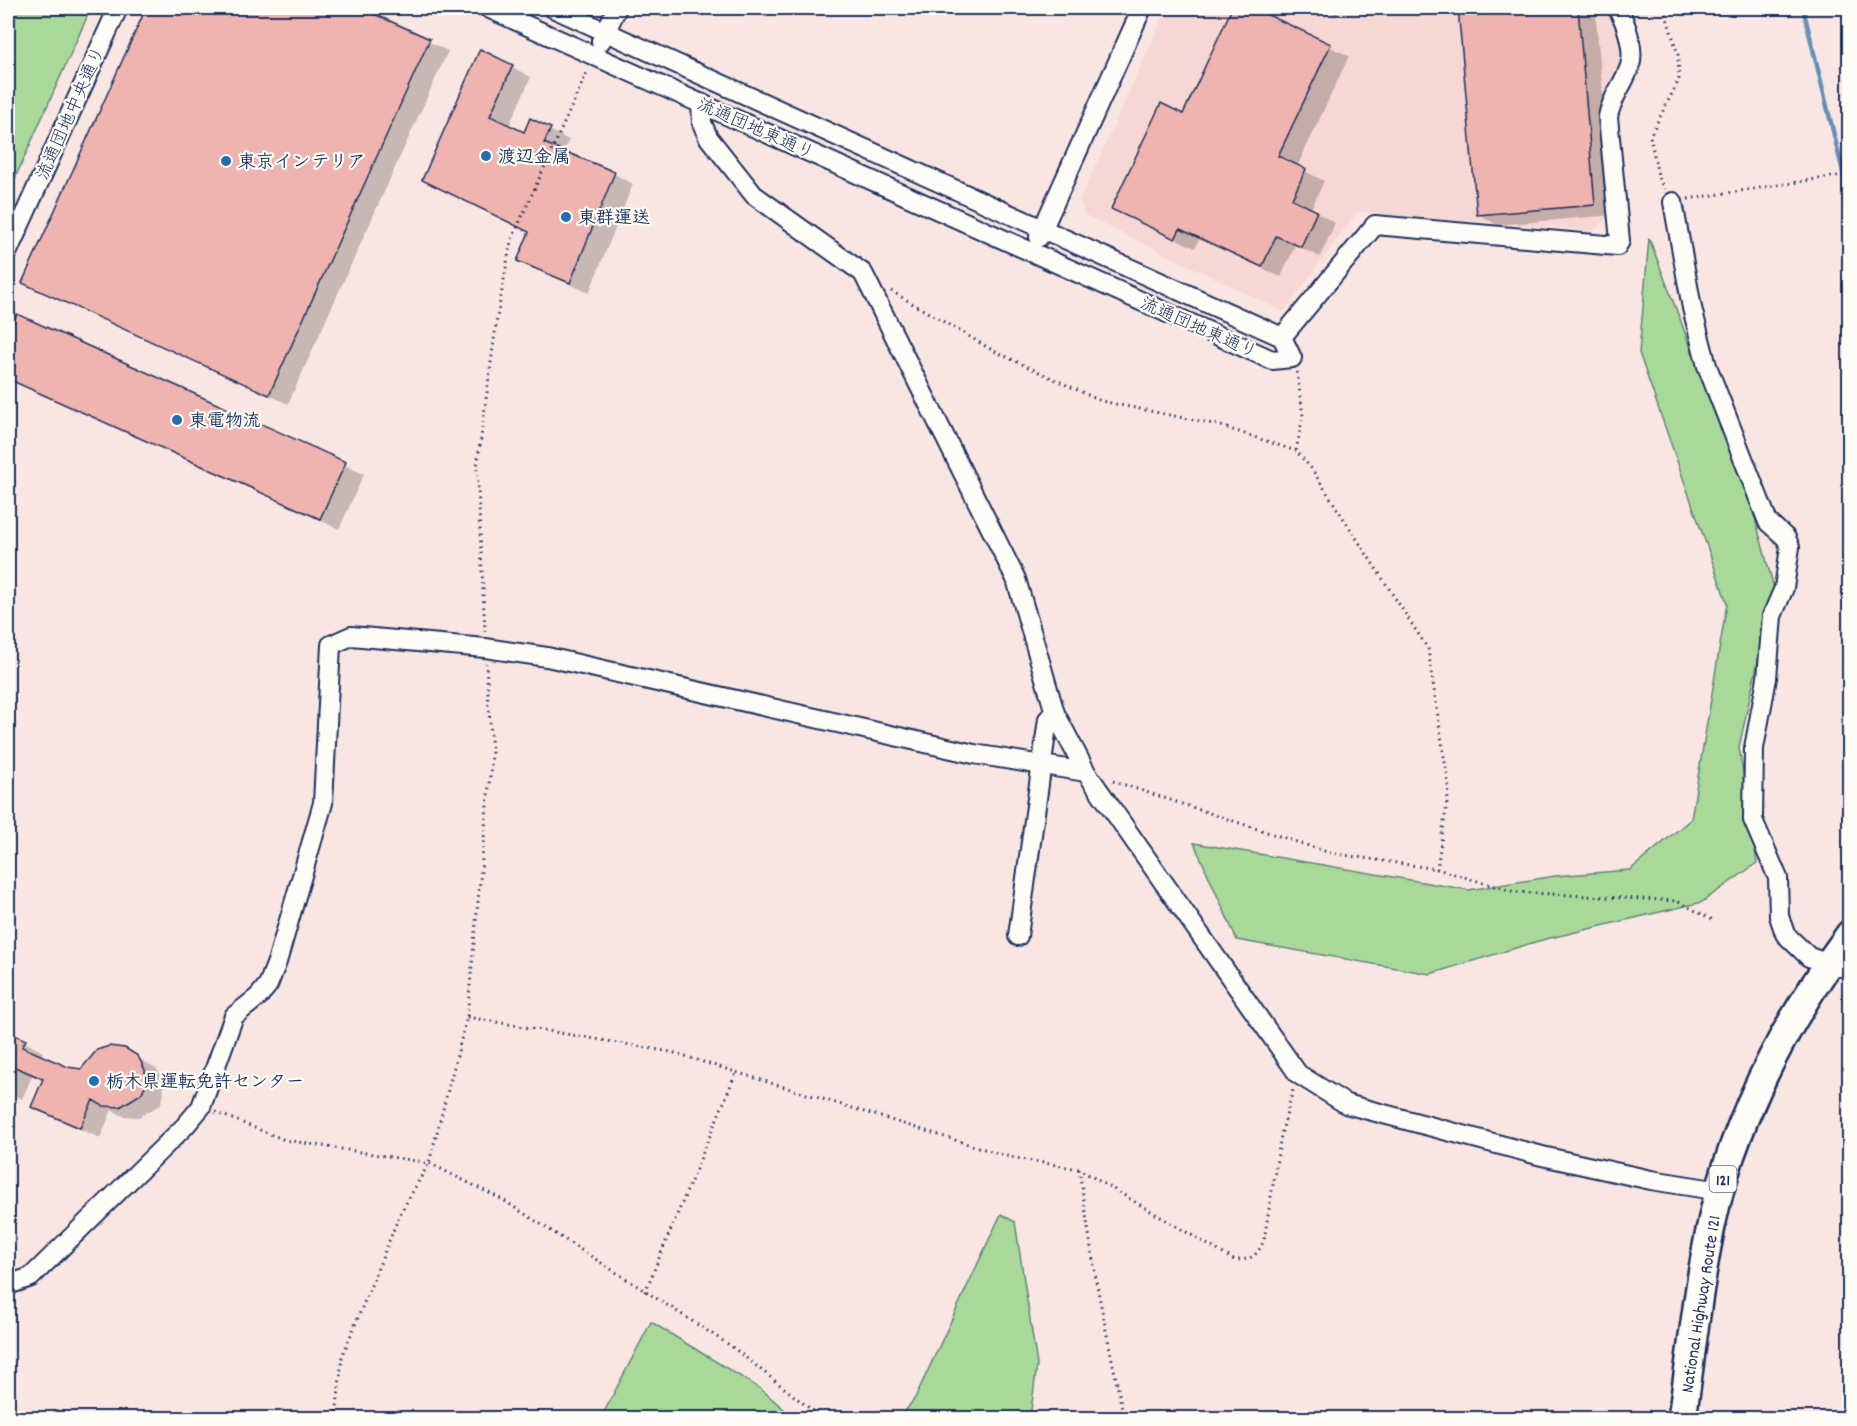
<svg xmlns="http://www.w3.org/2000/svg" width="1857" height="1426" font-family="Dekko,'Klee One',sans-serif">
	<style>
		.built { fill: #f6d7d3 }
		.green { fill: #a9d999; stroke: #62847c; stroke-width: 1.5 }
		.shadow { fill: #0003 }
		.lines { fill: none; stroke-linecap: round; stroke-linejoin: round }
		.stream { stroke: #648fb9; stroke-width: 4.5 }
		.building { fill: #efb4b0; stroke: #1b2f5e; stroke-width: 1.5 }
		.minor-casing { stroke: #1b2f5e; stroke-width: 22 }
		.highway-casing { stroke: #1b2f5e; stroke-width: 32 }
		.path { stroke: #1b2f5e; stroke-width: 3; stroke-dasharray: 1.5 4.5; stroke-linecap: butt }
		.minor { stroke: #fdfcf7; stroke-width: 18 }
		.highway { stroke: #fdfcf7; stroke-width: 27 }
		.poi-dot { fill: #1f6fb2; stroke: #fdfcf7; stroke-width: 2 }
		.labels { text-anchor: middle; stroke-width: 4.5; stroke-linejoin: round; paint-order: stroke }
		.shield { fill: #fdfcf7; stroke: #5f6c8c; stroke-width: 1.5 }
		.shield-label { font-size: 16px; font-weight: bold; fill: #1b2f5e }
		.street-label { font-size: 18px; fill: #1b2f5e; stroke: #fdfcf7 }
		.poi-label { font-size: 18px; font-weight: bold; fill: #1b2f5e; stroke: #fdfcf7; text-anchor: start }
	</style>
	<rect width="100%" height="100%" fill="#f9e6e2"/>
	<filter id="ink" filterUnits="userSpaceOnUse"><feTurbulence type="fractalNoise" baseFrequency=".0167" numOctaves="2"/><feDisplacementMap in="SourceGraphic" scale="12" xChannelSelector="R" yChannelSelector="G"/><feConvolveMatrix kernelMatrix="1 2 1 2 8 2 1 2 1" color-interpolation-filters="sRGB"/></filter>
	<g filter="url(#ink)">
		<path class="built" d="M1167 8H1607L1624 52 1601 115 1609 216 1594 231 1357 212 1284 312 1085 215 1080 200Z"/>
		<path class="green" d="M8 8H91L8 194Z
			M1649 238 1753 511 1774 588 1739 747 1757 863 1702 902 1542 940 1430 974 1237 940 1194 843 1469 890 1555 876 1630 870 1691 819 1727 603 1639 353Z
			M1001 1214 1015 1222 1037 1365 1030 1418H900L915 1398Z
			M651 1322 761 1389 794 1418H601Z"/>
		<path class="shadow" d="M148 8H358L448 51 288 404 24 282Z
			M1234 8H1249L1349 56 1297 167 1324 181 1311 209 1335 223 1320 257 1295 245 1281 277 1199 239 1195 248 1113 208 1184 116Z
			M1321 8H1340L1337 15Z
			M1459 8H1595L1614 215 1497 225 1478 214Z
			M481 51 531 77 509 126 524 134 530 120 569 140 563 153 614 174 633 184 589 293 519 261 530 233 443 190Z
			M18 316 364 474 339 529 8 379V339Z
			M8 1033 43 1052 41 1057 67 1068 82 1071 124 1050 157 1069 163 1082 164 1095 160 1105 139 1117 123 1116 112 1110 100 1138 52 1117 33 1106 44 1081 32 1076 22 1099 8 1092Z"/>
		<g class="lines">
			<path class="stream" d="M1803 8 1844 176 1846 228 1850 234"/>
		</g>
		<path class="building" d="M146 8H361L430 39 269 395 22 283Z
			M1232 8H1253L1331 44 1278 156 1306 169 1292 199 1317 211 1301 247 1276 236 1262 267 1180 229 1175 239 1111 209 1161 103 1183 114Z
			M1458 8H1578L1595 205 1477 215Z
			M480 49 513 65 490 116 524 132 530 118 551 128 544 143 615 172 570 283 517 261 529 232 422 180Z
			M17 314 346 462 320 519 8 379V335Z
			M8 1032 26 1040 22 1047 68 1067 81 1069 97 1050 109 1046 125 1048 138 1056 145 1070 146 1084 141 1094 120 1107 103 1106 93 1100 80 1128 31 1107 43 1079 8 1064Z"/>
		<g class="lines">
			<g class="minor-casing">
				<path id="minor" d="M488 8 1272 360 1292 358 1282 337 553 8
					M601 41 617 8
					M701 103 702 123 708 137 754 195 863 273 1016 579 1055 713 1086 772
					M1673 202 1692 308 1707 366 1768 522 1786 538 1790 547 1784 588 1772 616 1767 678 1754 748 1753 820 1778 878 1779 916 1785 934 1809 957 1838 967H1850
					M1039 237 1142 8
					M8 251 118 8
					M1282 337 1375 225 1617 246 1620 241 1608 117C1611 98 1624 84 1630 66 1635 50 1626 21 1617 8
					M1018 936 1048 719 1055 713
					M8 1285 31 1277 185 1126 201 1107 234 1016 258 997 268 985 277 962 323 803 331 645 351 636 485 648 547 657 974 754 1086 772 1298 1074 1346 1104 1542 1156 1651 1180 1720 1191"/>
			</g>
			<g class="highway-casing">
				<path id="highway" d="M1682 1418C1693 1344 1700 1262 1720 1189 1747 1095 1792 1012 1850 934"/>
			</g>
			<path class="path" d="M1664 8 1678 55 1679 80 1650 136 1659 180 1665 189
				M1688 199 1850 174
				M891 291 994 351 1101 401 1218 425 1296 451
				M1297 372 1303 416 1296 451 1311 468 1428 649 1449 789 1437 869
				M485 632 477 467 497 318 511 241 588 70
				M1113 781 1330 853 1437 869 1515 892 1677 901 1715 921
				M467 1017 671 1052 1010 1157 1079 1169 1234 1260C1252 1260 1257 1256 1264 1240L1281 1135 1293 1090
				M215 1112 285 1140 429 1163 503 1200 731 1346 822 1418
				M1079 1169 1097 1286 1124 1418
				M645 1292 736 1073
				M336 1418 342 1357 400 1214 429 1163 467 1017 492 754 486 663"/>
			<use href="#minor" class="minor"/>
			<use href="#highway" class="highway"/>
		</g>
	</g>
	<g class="poi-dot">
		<circle cx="486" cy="156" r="6"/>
		<circle cx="226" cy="161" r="6"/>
		<circle cx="566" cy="217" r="6"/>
		<circle cx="177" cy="420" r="6"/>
		<circle cx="94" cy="1081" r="6"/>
	</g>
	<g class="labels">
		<rect class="shield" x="1709.5" y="1166" width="27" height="26" rx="4.5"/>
		<g class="shield-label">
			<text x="1723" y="1185">121</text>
		</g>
		<g class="street-label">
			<text transform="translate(70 113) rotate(-66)" y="6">流通団地中央通り</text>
			<text transform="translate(756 128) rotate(24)" y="6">流通団地東通り</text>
			<text transform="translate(1199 327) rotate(24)" y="6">流通団地東通り</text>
			<text transform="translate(1700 1304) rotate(-81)" y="6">National Highway Route 121</text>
		</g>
		<g class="poi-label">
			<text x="498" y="162">渡辺金属</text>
			<text x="238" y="167">東京インテリア</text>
			<text x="578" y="223">東群運送</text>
			<text x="189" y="426">東電物流</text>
			<text x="106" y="1087">栃木県運転免許センター</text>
		</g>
	</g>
	<rect width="1857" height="1426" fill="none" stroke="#fdfcf7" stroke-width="30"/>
	<rect x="15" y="15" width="1827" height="1396" fill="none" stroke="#1b2f5e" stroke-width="2" filter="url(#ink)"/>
</svg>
